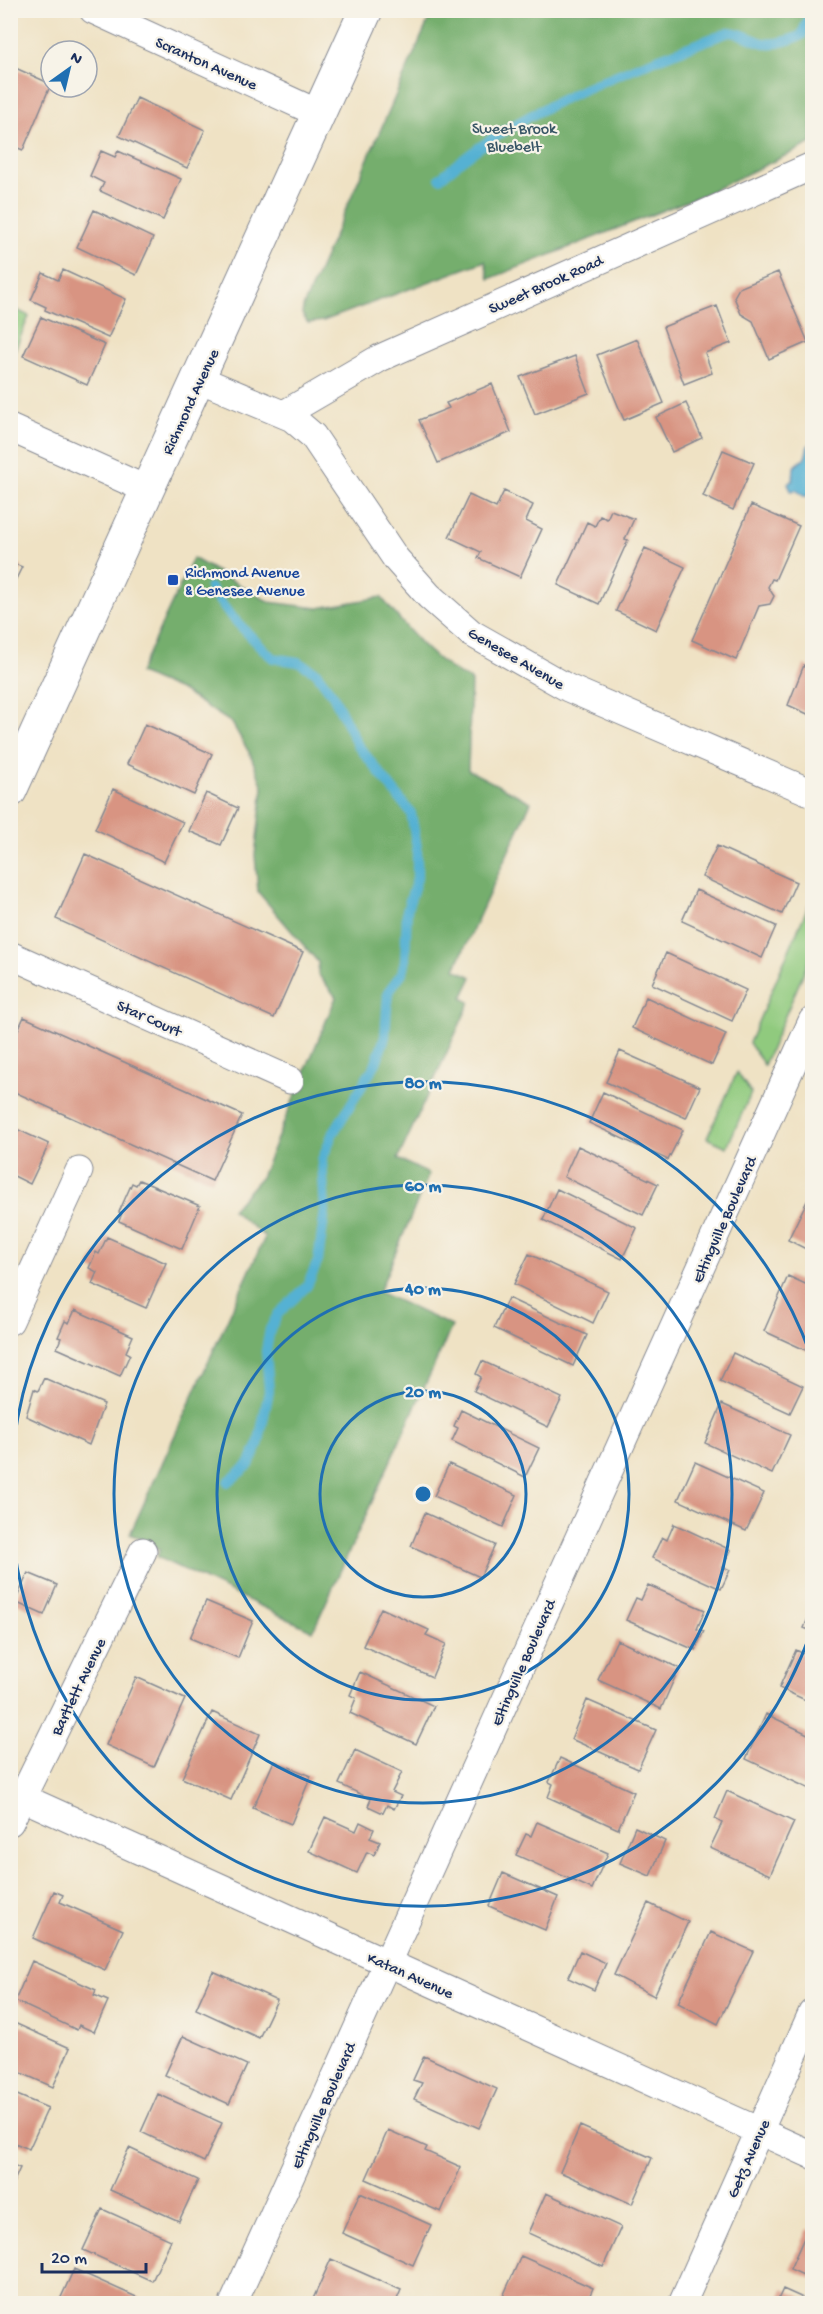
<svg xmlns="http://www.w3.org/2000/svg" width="823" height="2314" font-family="'Gochi Hand',sans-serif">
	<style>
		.green { fill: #90ca7e; stroke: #567c6e; stroke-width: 1.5 }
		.forest { fill: #74ae6d; stroke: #486e66; stroke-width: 1.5 }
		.water { fill: #55b1d3; stroke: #387098; stroke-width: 1.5 }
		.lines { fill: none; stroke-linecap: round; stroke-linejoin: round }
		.stream { stroke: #55b1d3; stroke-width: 10 }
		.building { fill: #d89482 }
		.street-casing { stroke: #858891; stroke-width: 29 }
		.secondary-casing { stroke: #858891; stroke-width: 35 }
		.street { stroke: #fff; stroke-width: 27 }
		.secondary { stroke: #fff; stroke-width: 33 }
		.ring { fill: none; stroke: #1f6fb2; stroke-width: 3 }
		.transit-dot { fill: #1a4fb4; stroke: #f7f3e8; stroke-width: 2 }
		.labels { text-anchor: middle; stroke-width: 4.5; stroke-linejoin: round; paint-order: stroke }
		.street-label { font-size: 16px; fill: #1b2f5e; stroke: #f7f3e8 }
		.park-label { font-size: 16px; fill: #385666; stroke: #f7f3e8 }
		.transit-label { font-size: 16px; fill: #164399; stroke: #f7f3e8; text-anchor: start }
		.centre { fill: #1f6fb2; stroke: #f7f3e8; stroke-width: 3 }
		.ring-label { font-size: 18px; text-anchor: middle; font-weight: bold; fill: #1f6fb2; stroke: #f7f3e8; stroke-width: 4.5; stroke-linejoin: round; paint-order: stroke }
	</style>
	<rect width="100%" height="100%" fill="#f7f3e8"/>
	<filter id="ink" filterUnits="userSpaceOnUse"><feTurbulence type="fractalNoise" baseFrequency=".0167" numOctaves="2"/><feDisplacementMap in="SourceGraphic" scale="12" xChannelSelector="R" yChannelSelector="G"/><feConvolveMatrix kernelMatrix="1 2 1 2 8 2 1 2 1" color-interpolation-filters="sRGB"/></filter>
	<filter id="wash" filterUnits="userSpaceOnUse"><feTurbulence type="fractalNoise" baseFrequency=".008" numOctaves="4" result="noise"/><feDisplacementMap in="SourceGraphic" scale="24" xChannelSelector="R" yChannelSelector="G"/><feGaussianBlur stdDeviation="1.35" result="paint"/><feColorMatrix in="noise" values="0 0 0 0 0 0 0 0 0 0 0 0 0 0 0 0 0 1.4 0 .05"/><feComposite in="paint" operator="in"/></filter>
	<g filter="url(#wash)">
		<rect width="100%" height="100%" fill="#efe2c4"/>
		<path class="green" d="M11 307 29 316 14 352 11 350Z
			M812 897V953L764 1065 749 1043Z
			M737 1072 751 1093 727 1147 707 1138Z"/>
		<path class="forest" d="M433 10 812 11V143L707 193 489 279 485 261 323 321 308 323 302 314 303 307Z
			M193 558 269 602 318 608 381 597C408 629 433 663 471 680L468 770 531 802 455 969 472 977 462 998 470 1002 398 1159 429 1174 379 1292 452 1326 313 1631 157 1557 160 1549 130 1534 265 1237 232 1210 261 1177 336 997 318 974V962L258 892 255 855 263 787 250 754 232 723 182 691 139 673Z"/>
		<path class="water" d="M812 443V493L805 497 796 490 791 491 788 483 793 481 794 467 805 458 808 446Z"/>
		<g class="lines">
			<path class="stream" d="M440 178C523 106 627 70 729 32 742 33 749 38 760 42 773 46 791 40 802 35L811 10
				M210 588 229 614 265 651 273 658 298 662 316 672 333 695 357 744 411 813 417 848V878L407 910 405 960 402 973 388 992 385 1037 376 1063 332 1135 322 1160 325 1211 318 1261 307 1286 278 1314 270 1329 266 1351 269 1391 258 1446 249 1465 228 1482"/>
		</g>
		<g id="blocks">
			<path class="building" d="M11 66 51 84 23 150 10 145Z
				M137 98 205 130 187 168 119 136Z
				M101 151 115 157 118 151 181 179 163 220 100 191 104 183 90 176Z
				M94 210 153 238 136 275 77 247Z
				M63 270 126 299 108 338 45 310 46 307 31 300 43 273 58 280Z
				M778 272 808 342 769 359 753 321 741 314 734 297 739 288Z
				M717 306 731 343 705 353 712 373 684 384 663 327Z
				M41 317 105 345 87 385 23 356Z
				M637 339 664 403 624 420 597 355Z
				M575 356 589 393 535 414 520 377Z
				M492 384 511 432 438 463 419 420 449 408 446 403Z
				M686 403 702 438 672 452 656 417Z
				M723 450 754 463 733 510 703 496Z
				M504 491 533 505 526 521 542 529 520 577 478 558 481 552 449 537 469 495 496 508Z
				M751 505 799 526 775 580 772 579 768 587 774 596 770 604 759 606 736 660 692 640Z
				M611 510 634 519 625 539 628 540 599 604 558 585 587 522 595 526 600 516 607 519Z
				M645 548 685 567 656 630 616 611Z
				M10 562 22 567 10 591Z
				M804 665 812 669V716L788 705Z
				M145 724 212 754 194 795 127 764Z
				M113 789 183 822 164 862 95 829Z
				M206 793 238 808 221 845 189 831Z
				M717 846 796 882 782 914 702 877Z
				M85 854 303 952 274 1018 56 919Z
				M696 890 776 926 762 958 682 921Z
				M666 953 746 990 732 1021 652 984Z
				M646 997 726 1034 712 1065 632 1028Z
				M24 1017 242 1115 212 1181 10 1090V1047Z
				M620 1051 700 1087 686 1118 606 1082Z
				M603 1092 683 1130 668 1160 589 1123Z
				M10 1126 49 1144 30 1184 10 1174Z
				M578 1146 658 1184 643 1215 564 1177Z
				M139 1180 200 1206 182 1249 119 1221 122 1213 119 1212 132 1183 136 1185Z
				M557 1189 637 1228 622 1259 543 1220Z
				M807 1201 812 1204V1252L788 1240Z
				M107 1237 166 1263 146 1308 92 1284 97 1272 89 1268 96 1252 99 1254Z
				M529 1254 608 1291 593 1323 514 1284Z
				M788 1276 812 1287V1353L764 1331Z
				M508 1298 587 1335 573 1366 494 1328Z
				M75 1310 133 1336 126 1352 130 1354 120 1376 57 1348 61 1338 58 1337 65 1321 69 1323Z
				M733 1353 803 1386 790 1413 720 1381Z
				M482 1361 562 1398 548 1427 474 1391 481 1377 476 1374Z
				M44 1378 104 1404 89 1445 26 1416 34 1389 38 1391Z
				M722 1404 790 1435 772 1474 705 1443Z
				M461 1410 539 1448 525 1477 452 1441 458 1428 454 1426Z
				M695 1462 764 1493 746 1531 678 1500Z
				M449 1464 517 1495 503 1527 434 1496Z
				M425 1513 495 1545 480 1577 411 1546Z
				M674 1524 731 1550 723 1567 730 1570 721 1589 652 1558 662 1537 667 1540Z
				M28 1573 57 1585 44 1615 15 1602Z
				M648 1585 705 1610 697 1629 704 1631 695 1650 626 1620 636 1598 641 1600Z
				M206 1601 253 1621 238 1658 190 1638Z
				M381 1608 429 1630 426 1635 446 1644 432 1677 363 1646Z
				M812 1609V1631L804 1628Z
				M617 1640 679 1668 661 1709 598 1680Z
				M796 1650 812 1658V1703L779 1688Z
				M360 1672 434 1706 416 1744 350 1713 356 1698 350 1695Z
				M136 1677 185 1699 154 1767 106 1745Z
				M587 1700 656 1730 638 1769 571 1739Z
				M212 1712 260 1734 231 1800 182 1778Z
				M766 1714 812 1736V1790L746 1759Z
				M355 1750 402 1772 392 1792 401 1796 394 1809 387 1805 383 1813 368 1806 371 1799 339 1784Z
				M560 1758 634 1792 618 1829 548 1797 553 1784 549 1782Z
				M274 1761 311 1776 291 1824 253 1808Z
				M727 1791 794 1822 770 1875 710 1848 722 1823 715 1819Z
				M325 1817 356 1831 360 1822 374 1829 370 1838 380 1842 374 1855 367 1852 357 1873 309 1851Z
				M537 1822 608 1853 592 1889 516 1855 526 1834 531 1836Z
				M635 1827 665 1841 650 1876 620 1863Z
				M503 1873 558 1897 545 1930 489 1906Z
				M54 1891 63 1895 60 1902 123 1930 105 1970 33 1938Z
				M648 1903 688 1922 654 1996 614 1975Z
				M711 1932 753 1951 718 2024 678 2003Z
				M580 1951 606 1963 594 1990 568 1978Z
				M32 1961 96 1990 94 1995 108 2001 94 2032 79 2025 77 2030 15 2001Z
				M213 1971 277 2000 259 2038 196 2009Z
				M10 2021 70 2048 53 2087 10 2068Z
				M183 2036 247 2065 229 2104 165 2075Z
				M424 2056 497 2089 479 2128 414 2099 422 2083 413 2080Z
				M10 2092 48 2108 29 2149 10 2141Z
				M158 2094 222 2123 204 2162 141 2132Z
				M580 2126 652 2158 632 2204 560 2172Z
				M388 2130 427 2147 425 2151 461 2167 441 2212 366 2179Z
				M129 2148 198 2180 179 2221 110 2190Z
				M10 2164 20 2168 10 2190Z
				M360 2193 431 2225 413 2265 342 2233Z
				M546 2193 621 2227 603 2267 528 2233Z
				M102 2209 171 2240 152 2281 83 2250Z
				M808 2229 812 2231V2279L790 2269Z
				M521 2256 593 2288 586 2304H507L501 2301Z
				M331 2259 401 2290 395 2304H323L313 2299Z
				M74 2269 143 2300 142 2304H58Z
				M783 2289 812 2302V2304H776Z"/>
		</g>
	</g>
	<g filter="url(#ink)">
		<use href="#blocks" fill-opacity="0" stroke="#858891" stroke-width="1.5"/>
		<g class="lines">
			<g class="street-casing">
				<path id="street" d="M93 10 320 114
					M199 379 292 418 313 436 396 559 429 596 471 633 568 688 812 793
					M284 414 380 358 812 166
					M10 428 148 490
					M10 955 290 1080
					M10 1321 79 1171
					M10 1792 812 2155
					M10 1822 143 1551
					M233 2304 812 1021
					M682 2304 812 2013"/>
			</g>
			<g class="secondary-casing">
				<path id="secondary" d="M10 791 366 10"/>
			</g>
			<use href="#street" class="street"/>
			<use href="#secondary" class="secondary"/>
		</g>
	</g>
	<g class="ring">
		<circle cx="423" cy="1494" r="103"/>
		<circle cx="423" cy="1494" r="206"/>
		<circle cx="423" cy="1494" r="309"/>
		<path d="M811 1632A412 412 0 1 1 811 1356"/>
	</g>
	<rect class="transit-dot" x="167" y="574" width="12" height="12" rx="3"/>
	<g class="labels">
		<g class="street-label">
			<text transform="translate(207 62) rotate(24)" y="6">Scranton Avenue</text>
			<text transform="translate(545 283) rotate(-24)" y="6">Sweet Brook Road</text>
			<text transform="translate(189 401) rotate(-65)" y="6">Richmond Avenue</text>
			<text transform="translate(517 657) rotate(30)" y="6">Genesee Avenue</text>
			<text transform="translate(150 1017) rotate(24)" y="6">Star Court</text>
			<text transform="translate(723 1219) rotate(-66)" y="6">Eltingville Boulevard</text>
			<text transform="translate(522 1662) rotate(-66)" y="6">Eltingville Boulevard</text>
			<text transform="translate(77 1686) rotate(-64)" y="6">Bartlett Avenue</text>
			<text transform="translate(411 1974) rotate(24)" y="6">Katan Avenue</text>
			<text transform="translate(322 2105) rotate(-66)" y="6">Eltingville Boulevard</text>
			<text transform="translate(747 2158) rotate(-66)" y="6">Getz Avenue</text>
		</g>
		<g class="park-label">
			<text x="514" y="133">Sweet Brook<tspan x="514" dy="18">Bluebelt</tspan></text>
		</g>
		<g class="transit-label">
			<text x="185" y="577">Richmond Avenue<tspan x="185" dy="18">&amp; Genesee Avenue</tspan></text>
		</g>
	</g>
	<circle cx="423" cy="1494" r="9" class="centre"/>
	<g class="ring-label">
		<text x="423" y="1088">80 m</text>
		<text x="423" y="1191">60 m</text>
		<text x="423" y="1294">40 m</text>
		<text x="423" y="1397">20 m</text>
	</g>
	<rect width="823" height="2314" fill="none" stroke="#f7f3e8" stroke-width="36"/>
	<g transform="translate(69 69) rotate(34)"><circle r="28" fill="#f7f3e8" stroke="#9fa5b1" stroke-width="1.5"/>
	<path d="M0-4.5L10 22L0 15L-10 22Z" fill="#1f6fb2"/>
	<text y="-9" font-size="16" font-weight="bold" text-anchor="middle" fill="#1b2f5e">N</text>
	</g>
	<path d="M42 2263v9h104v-9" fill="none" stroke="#1b2f5e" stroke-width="3"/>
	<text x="51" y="2263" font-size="18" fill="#1b2f5e" stroke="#f7f3e8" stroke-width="4.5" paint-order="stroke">20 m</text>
</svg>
